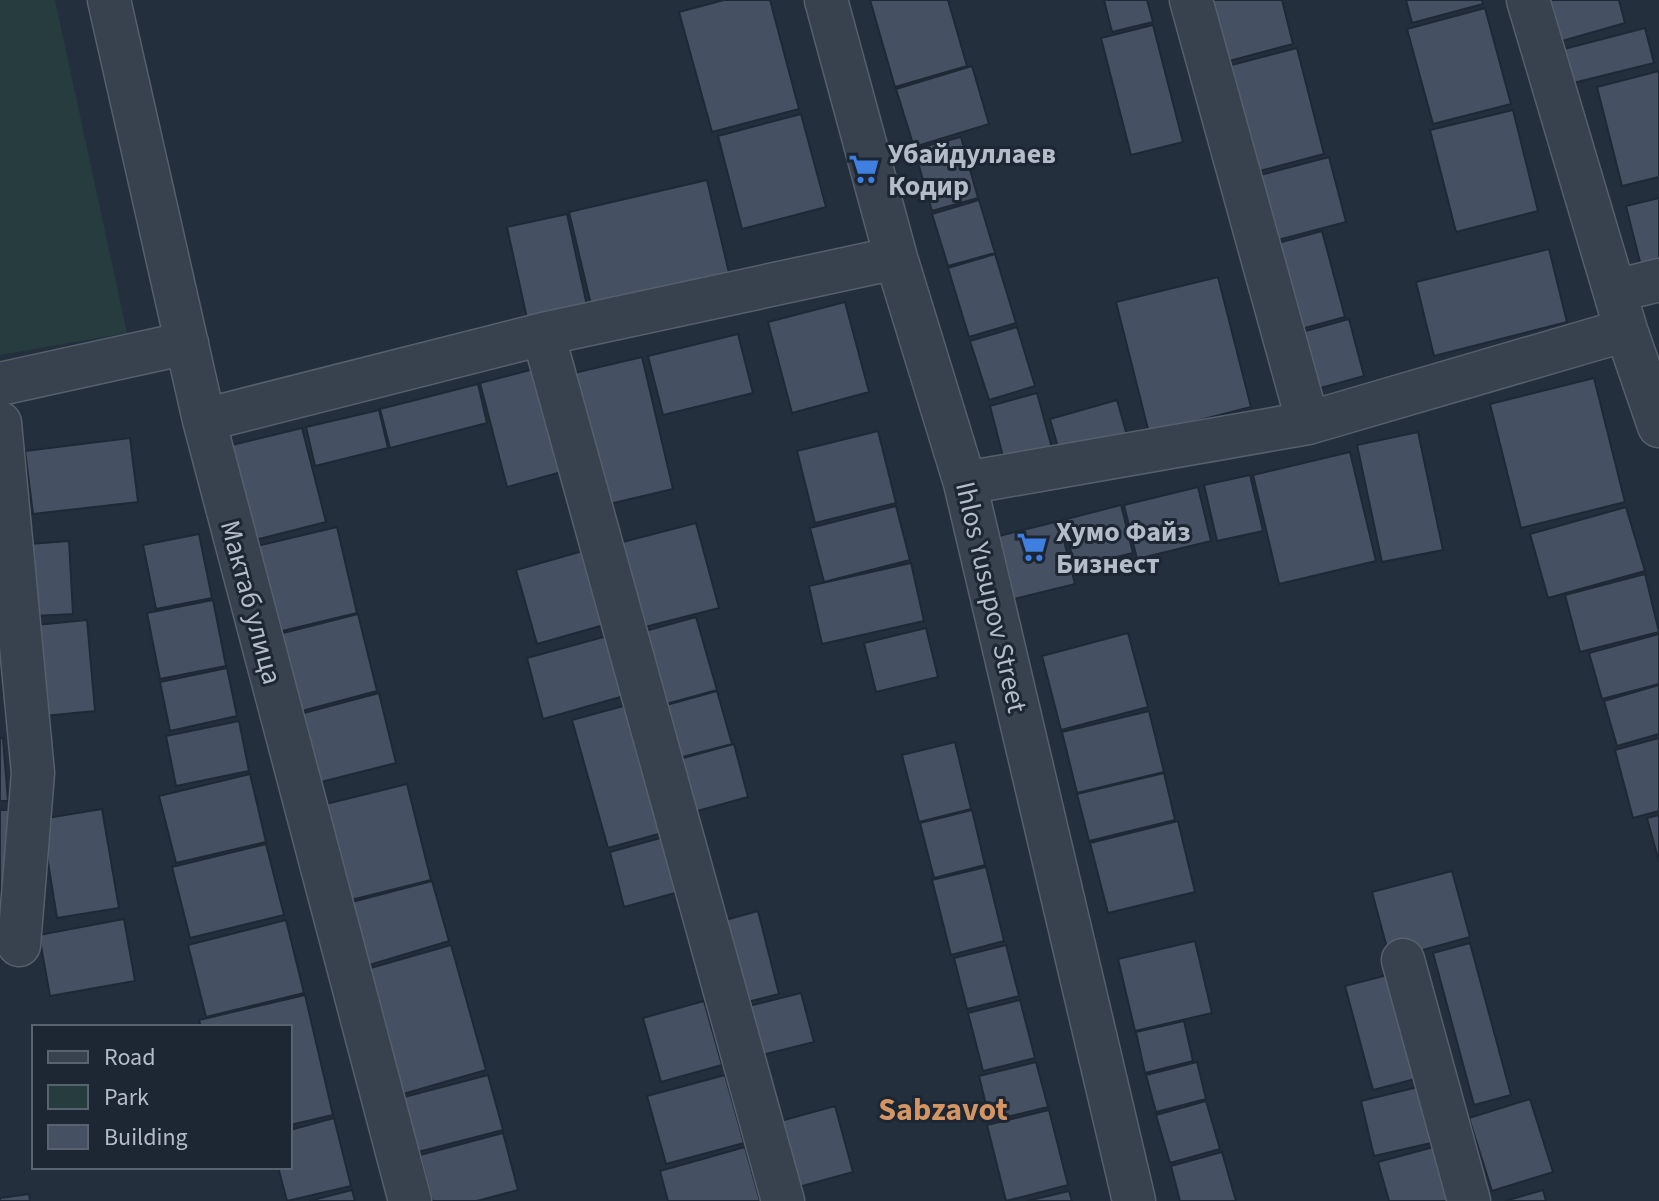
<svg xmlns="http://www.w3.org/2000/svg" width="1659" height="1201" font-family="'Source Sans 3',sans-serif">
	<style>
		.green { fill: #263c3f }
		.building { fill: #455162; stroke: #1f2835; stroke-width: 2 }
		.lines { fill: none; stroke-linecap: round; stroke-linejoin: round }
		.minor-casing { stroke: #565f6c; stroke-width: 45 }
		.minor { stroke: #38414e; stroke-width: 42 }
		.labels { text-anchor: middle; stroke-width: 6; stroke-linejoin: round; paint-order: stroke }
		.poi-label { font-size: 28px; font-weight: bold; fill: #b4bcc9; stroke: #1d2633; text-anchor: start }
		.street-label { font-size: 28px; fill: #b4bcc9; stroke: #1d2633 }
		.quarter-label { font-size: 32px; font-weight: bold; fill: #d59563; stroke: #1d2633 }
	</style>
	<rect width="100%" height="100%" fill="#242f3e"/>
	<path class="green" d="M0 0H55L127 333 0 355Z"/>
	<path class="building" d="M724 0H770L799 109 712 132 679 12Z
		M870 0H948L967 66 895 87Z
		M1104 0H1147L1153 22 1112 32Z
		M1202 0H1282L1293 44 1218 64Z
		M1406 0H1482L1483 4 1412 23Z
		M1550 0H1619L1625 23 1562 41Z
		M1485 8 1511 104 1433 124 1407 29Z
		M1153 25 1183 142 1131 155 1101 38Z
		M1645 28 1654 63 1573 83 1564 49Z
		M1297 48 1324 154 1248 174 1220 68Z
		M972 66 989 124 914 147 896 89Z
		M1659 71V177L1622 186 1597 87Z
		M1513 110 1538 211 1456 232 1430 130Z
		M801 114 826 207 742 229 718 136Z
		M961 137 978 198 932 211 914 149Z
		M1329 157 1346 222 1266 243 1249 178Z
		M707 180 730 277 592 309 569 212Z
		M1659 198V270L1643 274 1626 206Z
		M979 200 995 253 948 266 932 214Z
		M567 214 588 310 528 323 507 227Z
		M1322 231 1345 317 1290 332 1267 246Z
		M1549 249 1567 322 1434 356 1416 282Z
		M995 254 1016 323 969 337 948 268Z
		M1218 277 1251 407 1149 433 1116 302Z
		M845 302 869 392 792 413 768 322Z
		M1349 319 1364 376 1306 392 1291 335Z
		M1017 327 1035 386 989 400 970 341Z
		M738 334 753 393 663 415 648 356Z
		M642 357 673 489 605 505 574 373Z
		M538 368 565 471 507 487 480 383Z
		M1594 378 1625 502 1521 528 1490 404Z
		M478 384 487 423 390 448 380 409Z
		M1037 393 1055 459 1007 472 990 406Z
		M1117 400 1128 439 1061 458 1050 419Z
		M379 410 388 448 315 466 306 427Z
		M302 428 326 522 255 540 232 445Z
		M878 431 896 503 815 523 797 451Z
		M1418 432 1443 550 1382 562 1357 445Z
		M130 438 138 502 33 514 25 451Z
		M1350 452 1376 561 1279 584 1253 475Z
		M1250 475 1263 531 1217 541 1204 485Z
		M1198 487 1211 541 1137 559 1124 505Z
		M1121 505 1133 553 1075 567 1063 520Z
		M896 506 910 560 824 582 810 528Z
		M1626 507 1645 571 1548 598 1530 534Z
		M1059 521 1075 584 1014 599 999 536Z
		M696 523 719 608 637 629 615 544Z
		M337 527 357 613 278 632 257 546Z
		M199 534 212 598 156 609 143 545Z
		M69 541 73 614 34 616 29 544Z
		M583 551 604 625 537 644 516 570Z
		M911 563 924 621 822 644 809 586Z
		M1645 574 1659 632 1580 652 1565 595Z
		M213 600 226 666 160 679 147 613Z
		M358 614 377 691 298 712 279 634Z
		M696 617 717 690 659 706 638 633Z
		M87 620 95 711 44 716 36 625Z
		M926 628 938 677 876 692 864 643Z
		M1128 633 1148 707 1061 730 1042 656Z
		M1659 634V684L1602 699 1589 653Z
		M607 636 624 696 543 719 527 658Z
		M227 668 237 716 170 731 160 682Z
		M1659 685V734L1617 746 1604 701Z
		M717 691 732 744 675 759 659 707Z
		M379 693 396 763 317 783 300 714Z
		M627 705 662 833 608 848 572 720Z
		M1149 711 1164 772 1077 793 1062 732Z
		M239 721 249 771 176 786 166 736Z
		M0 738H3L8 801H0Z
		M1659 738V811L1633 818 1615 750Z
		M955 742 971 809 919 822 902 755Z
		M734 744 748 797 690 813 676 760Z
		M1164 773 1175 820 1089 841 1077 794Z
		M250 774 266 842 176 863 159 796Z
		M407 784 431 880 347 901 322 805Z
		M102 809 119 908 57 918 41 819Z
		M0 810H9L0 926Z
		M972 810 985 865 934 878 920 823Z
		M1659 815V862L1647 818Z
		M1178 821 1195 892 1108 913 1090 843Z
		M664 837 679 892 624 907 610 852Z
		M266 844 284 915 190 938 172 867Z
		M986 867 1004 941 951 955 932 880Z
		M1452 871 1470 937 1390 959 1372 892Z
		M432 881 449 941 366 966 348 903Z
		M758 911 779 994 740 1004 718 922Z
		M124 919 135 981 50 996 39 935Z
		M286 920 304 993 206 1017 188 945Z
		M1195 941 1212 1013 1135 1031 1118 959Z
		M1470 943 1511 1095 1474 1105 1433 953Z
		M451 945 486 1070 403 1094 367 969Z
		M1006 945 1019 996 967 1009 954 958Z
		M1395 973 1423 1077 1373 1090 1345 986Z
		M801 993 814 1042 754 1057 741 1008Z
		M305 995 333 1115 290 1125V1027H201L199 1020Z
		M1020 1000 1035 1058 983 1071 968 1013Z
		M704 1001 722 1065 661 1082 643 1018Z
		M1184 1021 1193 1061 1145 1073 1136 1032Z
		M1036 1062 1048 1107 990 1121 979 1076Z
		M1197 1062 1206 1099 1156 1112 1146 1075Z
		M488 1075 503 1130 418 1152 404 1097Z
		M725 1075 744 1143 666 1164 647 1096Z
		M1426 1085 1440 1141 1374 1156 1361 1101Z
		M1530 1099 1553 1172 1492 1191 1469 1118Z
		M1206 1101 1220 1149 1170 1163 1156 1115Z
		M835 1106 853 1172 795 1188 777 1122Z
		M1049 1110 1068 1185 1006 1201 987 1125Z
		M334 1118 351 1186 287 1201 278 1167H290V1130Z
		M503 1133 518 1190 477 1201H432L420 1155Z
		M1441 1145 1456 1201H1389L1378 1162Z
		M745 1147 760 1201H668L660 1171Z
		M1222 1152 1236 1201H1180L1171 1166Z
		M352 1190 355 1201H309Z
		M1543 1190 1546 1201H1505Z
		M1069 1191 1072 1201H1027Z
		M29 1194 30 1201H0V1198Z"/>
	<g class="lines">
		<g class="minor-casing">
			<path id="minor" d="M109 0 204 420 410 1201
				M826 0 896 258 965 483 1134 1201
				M1191 0 1308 423
				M1528 0 1626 330 1659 426
				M1615 291 1659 280
				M543 334 783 1201
				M0 384 187 343
				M204 420 543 334 896 258
				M0 423 33 773 19 945
				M965 483 1308 423 1626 330
				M1403 960 1469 1201"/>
		</g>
		<use href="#minor" class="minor"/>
	</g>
	<defs>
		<g id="supermarket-bare" transform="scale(2.4)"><path d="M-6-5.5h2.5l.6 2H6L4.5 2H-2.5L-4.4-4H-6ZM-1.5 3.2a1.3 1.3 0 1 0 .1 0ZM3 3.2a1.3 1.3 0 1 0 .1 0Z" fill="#3f7fe0" stroke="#1d2633" stroke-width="2.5" paint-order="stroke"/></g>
	</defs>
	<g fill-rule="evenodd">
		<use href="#supermarket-bare" x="864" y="169"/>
		<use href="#supermarket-bare" x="1032" y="547"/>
	</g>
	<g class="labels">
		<g class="poi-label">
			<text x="888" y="163">Убайдуллаев<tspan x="888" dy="32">Кодир</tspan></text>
			<text x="1056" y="541">Хумо Файз<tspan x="1056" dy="32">Бизнест</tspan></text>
		</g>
		<g class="street-label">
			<text transform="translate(992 597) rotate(77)" y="10">Ihlos Yusupov Street</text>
			<text transform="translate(252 602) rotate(75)" y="10">Мактаб улица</text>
		</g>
		<g class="quarter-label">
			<text x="943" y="1120">Sabzavot</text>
		</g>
	</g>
	<rect x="32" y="1025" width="260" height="144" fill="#1d2633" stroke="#59626f" stroke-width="2"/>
	<rect x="48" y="1051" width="40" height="12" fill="#38414e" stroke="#59626f" stroke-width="2"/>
	<text x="104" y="1065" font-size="24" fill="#b4bcc9">Road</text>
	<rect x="48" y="1085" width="40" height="24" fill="#263c3f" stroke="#59626f" stroke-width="2"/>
	<text x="104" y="1105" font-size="24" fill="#b4bcc9">Park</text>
	<rect x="48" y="1125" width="40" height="24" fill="#455162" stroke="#59626f" stroke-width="2"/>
	<text x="104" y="1145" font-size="24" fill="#b4bcc9">Building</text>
</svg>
